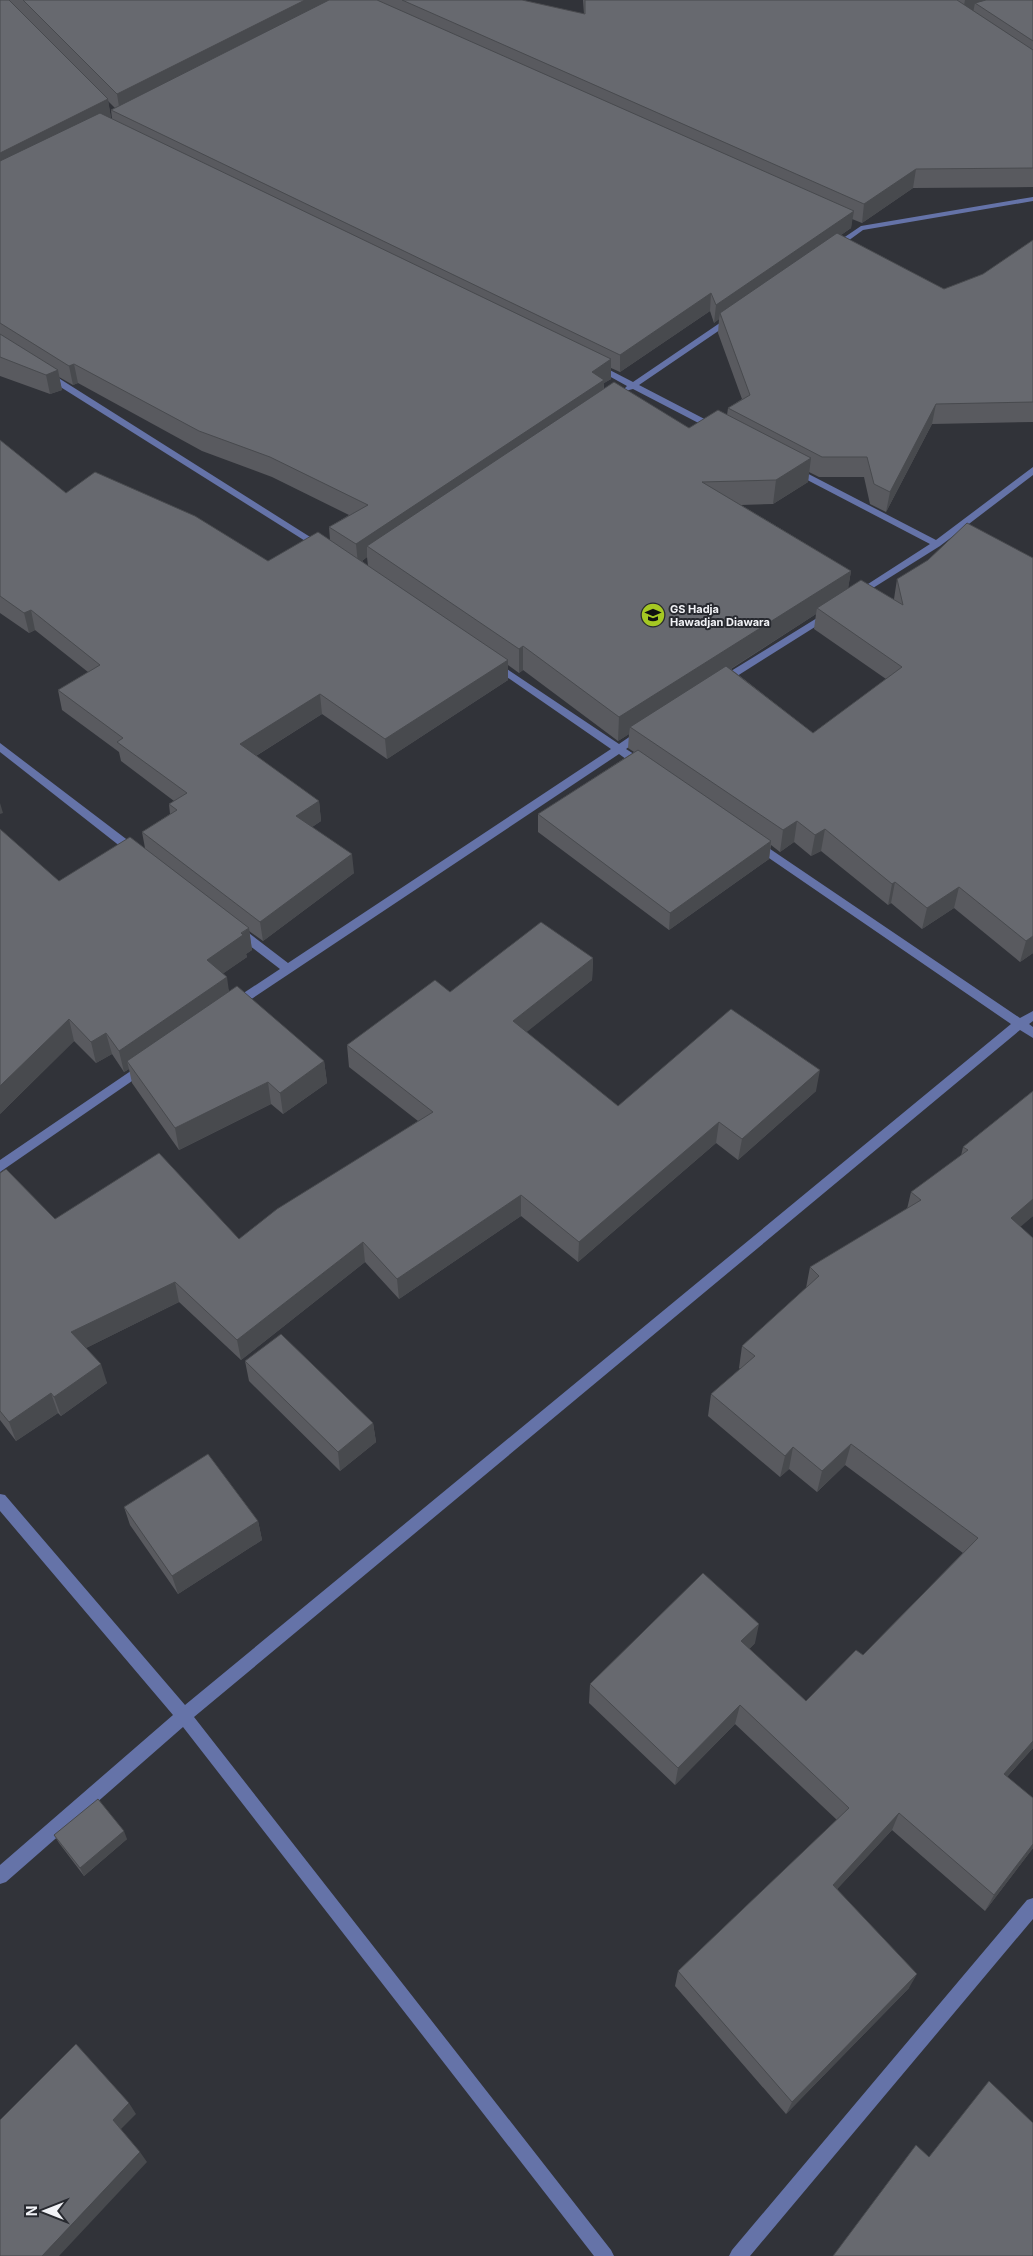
<svg xmlns="http://www.w3.org/2000/svg" width="1033" height="2256" font-family="Inter,sans-serif">
	<style>
		.lines { fill: none; stroke-linecap: round; stroke-linejoin: round }
		.street { fill: #6573a8; fill-rule: evenodd }
		.wall { fill: #595a5f; fill-rule: evenodd }
		.shaded-wall { fill: #484a4e }
		.building { fill: #67696f; stroke: #484a4e }
		.labels { text-anchor: middle; stroke-width: 4; stroke-linejoin: round; paint-order: stroke }
		.far-poi-label { font-size: 11px; font-weight: bold; fill: #f1f2f6; stroke: #27292f; text-anchor: start }
	</style>
	<rect width="100%" height="100%" fill="#313339"/>
	<g class="lines">
		<path class="street" d="M1033 197V201L863 230 837 249 830 247 861 226Z
			M733 314 737 317 736 319 639 385 718 426V430H712L633 389 625 391 624 389 627 386 591 366 598 364 633 382Z
			M43 372H49L326 547 324 549H318L43 376Z
			M795 467 936 540 1033 467V475L940 546 857 598 852 595 854 593 930 544 792 472 790 470Z
			M830 610 834 611V615L726 683H718V679Z
			M495 661 619 744 638 731H646V735L626 749 645 761 646 764 645 767H637L619 754 238 1008H230L228 1005 230 1002 280 969 233 933 231 930 233 927H241L288 963 611 749 491 666 490 664Z
			M0 743 138 848 140 851 138 854H130L0 752Z
			M757 840 1020 1018 1033 1011V1021L1029 1024 1033 1027V1038L1020 1030 194 1717 611 2250 614 2256H594L183 1727 6 1882 0 1884V1865L173 1715 0 1511V1494L5 1495 185 1705 1011 1024 753 847 751 844 753 841Z
			M144 1062 150 1067 148 1070 0 1172V1160Z
			M1033 1898V1919L750 2256H729L732 2250 1027 1900Z"/>
	</g>
	<path class="wall" d="M0 0H522L584 14 583 0H1033V187L913 188 862 223 852 219 851 228 841 235 944 289 983 274 1033 240V422L932 424 886 512 870 504 864 477H819L809 472 808 482 773 504 741 505 851 571 848 588 894 599 897 579 1033 558V953L1020 962 954 908 922 929 891 903 888 905 821 851 811 856 794 842 780 852 771 845 769 859 669 930 538 832V814L634 752 628 748 629 734 618 741 523 670 519 673 508 665V680L387 759 322 714 256 756 319 801 321 821 312 827 354 873 263 941 249 931 252 950 246 954 247 957 222 974 229 991 324 1061 327 1083 283 1114 271 1104 179 1150 132 1083 129 1069 124 1072 112 1054 96 1063 74 1041 0 1114 59 881 145 848 142 832 170 814 169 804 174 801 121 761 119 752 62 710 58 690 88 672 35 630 29 633 0 613V440L66 493 268 561 330 540 329 527 349 515 272 477 202 451 78 383 73 385 59 377 62 390 50 394 0 376ZM108 101 115 108 111 110 112 119 110 118H111ZM710 311 714 323 719 319 718 333 742 399 728 408 727 415 689 428 604 388V383L611 379V368L620 372ZM367 557 368 566 362 561ZM816 614 814 629 886 679 813 733 731 669Z
		M593 958 592 980 526 1032 618 1106 816 1091 738 1160 716 1143 578 1262 521 1216 399 1299 365 1262 241 1360 179 1302 86 1348 107 1383 61 1416 58 1413 16 1441 0 1420V1173L55 1219 239 1239 418 1121 349 1067 347 1045 450 992Z
		M1033 1091V1216L1020 1226 1033 1748 1007 1777 1033 1798V1848L985 1911 892 1830 837 1889 909 1988 786 2114 675 1986 678 1971 837 1820 735 1724 675 1785 589 1703 590 1684 755 1643 749 1649 806 1701 863 1655 963 1553 845 1465 817 1492 789 1469 780 1477 708 1416 711 1394 740 1369 739 1368 742 1346 806 1288 810 1267 907 1209 911 1192 961 1156 963 1147Z
		M245 1361 373 1423 376 1442 340 1471 249 1381Z
		M124 1507 258 1521 262 1540 178 1594 130 1525Z
		M54 1835 127 1839 84 1876 59 1843Z"/>
	<path class="shaded-wall" d="M305 0H343L120 113 117 94Z
		M965 0H1032L975 3 973 13 962 15Z
		M108 99 111 118 0 174V153Z
		M916 169 913 188 862 223 864 204Z
		M854 211 851 228 721 318 720 313 719 319 714 323 716 305Z
		M711 293 710 311 620 372V355Z
		M611 359V379L604 383 603 399 367 546V557L358 564 356 544 592 372Z
		M74 364 78 383 73 385 69 366Z
		M58 370 62 390 50 394 46 375Z
		M936 404 932 424 886 512 890 492Z
		M811 458 808 482 773 504 776 480Z
		M851 571 847 595 817 608 816 614 635 730 630 727 629 734 618 741 619 717Z
		M31 610 35 630 29 633 24 613Z
		M523 646V670L519 673V649Z
		M508 660V680L387 759 385 739Z
		M320 694 322 714 243 764 240 744Z
		M319 801 321 821 299 836 296 816Z
		M0 803 3 813 0 814Z
		M797 821 794 842 780 852 783 830Z
		M825 829 821 851 811 856 815 835Z
		M771 841 769 859 669 930 670 913Z
		M352 854 354 873 263 941 260 922Z
		M895 882 891 903 888 905 892 884Z
		M959 887 954 908 922 929 927 908Z
		M249 928 252 950 246 954 247 957 211 982 207 960Z
		M1033 936V953L1020 962 1026 941Z
		M593 958 592 980 513 1043V1021Z
		M227 977 230 999 127 1061 129 1069 124 1072 119 1051Z
		M69 1019 74 1041 0 1114V1086Z
		M106 1033 112 1054 96 1063 91 1042Z
		M324 1061 327 1083 283 1114 280 1093Z
		M820 1070 816 1091 738 1160 742 1139Z
		M268 1082 271 1104 179 1150 175 1128Z
		M719 1122 716 1143 578 1262 579 1242Z
		M521 1195V1216L399 1299 397 1279Z
		M1033 1199V1216L1003 1242 1011 1218Z
		M363 1242 365 1262 241 1360 237 1340Z
		M175 1282 179 1302 78 1352 71 1332Z
		M101 1364 107 1383 61 1416 54 1397Z
		M51 1393 58 1413 16 1441 9 1422Z
		M373 1423 376 1442 340 1471 338 1452Z
		M851 1444 845 1465 817 1492 822 1471Z
		M793 1447 789 1469 780 1477 785 1456Z
		M258 1521 262 1540 178 1594 172 1576Z
		M759 1624 755 1643 737 1661 741 1641Z
		M740 1705 735 1724 675 1785 678 1768Z
		M1033 1741V1748L994 1791 1004 1774Z
		M899 1813 892 1830 826 1901 833 1885Z
		M124 1831 127 1839 84 1876 80 1868Z
		M1033 1844V1848L985 1911 994 1895Z
		M917 1974 909 1988 786 2114 792 2102Z
		M129 2103 136 2114 120 2130 113 2120Z
		M140 2152 147 2162 59 2256H42Z"/>
	<path class="building" d="M0 0H9L108 99 0 153Z
		M23 0H305L117 94Z
		M329 0H377L854 211 716 305 711 293 620 355 111 110Z
		M402 0H522L585 14V0H957L1033 50V168L916 169 864 204Z
		M986 0H1033V41L975 3Z
		M100 113 611 359 592 372 604 380 356 544 329 527 368 505 270 457 199 431 74 364 69 366 0 323V161Z
		M837 233 944 289 983 274 1033 240V402L936 404 890 492 874 484 867 457H822L728 408 750 395 720 313Z
		M0 334 58 370 46 375 0 357Z
		M614 382 689 428 718 410 811 458 776 480 702 482 851 571 619 717 523 646 519 649 367 546Z
		M0 440 66 493 95 472 195 516 268 561 318 532 508 660 385 739 320 694 240 744 319 801 296 816 352 854 260 922 142 832 177 810 169 804 187 793 117 742 123 738 58 690 100 665 31 610 24 613 0 596Z
		M967 523 1033 558V936L1026 941 959 887 927 908 895 882 892 884 825 829 815 835 797 821 783 830 630 727 726 666 813 733 902 667 817 608 861 580 903 605 897 579 928 560Z
		M638 750 771 841 670 913 538 814Z
		M0 829 59 881 130 837 249 928 241 933 243 935 207 960 227 977 119 1051 106 1033 91 1042 69 1019 0 1086Z
		M541 922 593 958 513 1021 618 1106 731 1009 820 1070 742 1139 719 1122 579 1242 521 1195 397 1279 363 1242 237 1340 175 1282 71 1332 101 1364 54 1397 51 1393 9 1422 0 1411V1173L6 1169 55 1219 159 1153 239 1239 277 1209 433 1112 347 1045 435 980 450 992Z
		M237 986 324 1061 280 1093 268 1082 175 1128 127 1061Z
		M1033 1091V1199L1011 1218 1033 1238V1741L1004 1774 1033 1798V1844L994 1895 899 1813 833 1885 917 1974 792 2102 678 1971 849 1808 740 1705 678 1768 590 1684 703 1573 759 1624 741 1641 806 1701 856 1650 863 1655 978 1538 851 1444 822 1471 793 1447 785 1456 711 1394 755 1356 742 1346 819 1276 810 1267 921 1200 911 1192 968 1150 963 1147Z
		M281 1334 373 1423 338 1452 245 1361Z
		M208 1454 258 1521 172 1576 124 1507Z
		M98 1799 124 1831 80 1868 54 1835Z
		M76 2044 129 2103 113 2120 140 2152 42 2256H0V2120Z
		M989 2081 1033 2123V2256H833L916 2145 929 2157Z"/>
	<defs>
		<g id="school-disc" transform="scale(1.25)"><circle r="9.5" fill="#a5c823" stroke="#27292f"/><path d="M0-5L7-2L0 1L-7-2ZM-4 1L0 2.5L4 1V4Q0 6-4 4Z" fill="#111"/></g>
	</defs>
	<g fill-rule="evenodd">
		<use href="#school-disc" x="653" y="615"/>
	</g>
	<g class="labels">
		<g class="far-poi-label">
			<text x="670" y="613">GS Hadja<tspan x="670" dy="13">Hawadjan Diawara</tspan></text>
		</g>
	</g>
	<g transform="translate(45 2211) rotate(270)" stroke="#27292f" stroke-width="4" paint-order="stroke">
	<path d="M0-4L9 19L0 12L-9 19Z" fill="#f1f2f6"/>
	<text y="-8" font-size="14" font-weight="bold" text-anchor="middle" fill="#f1f2f6">N</text>
	</g>
</svg>
